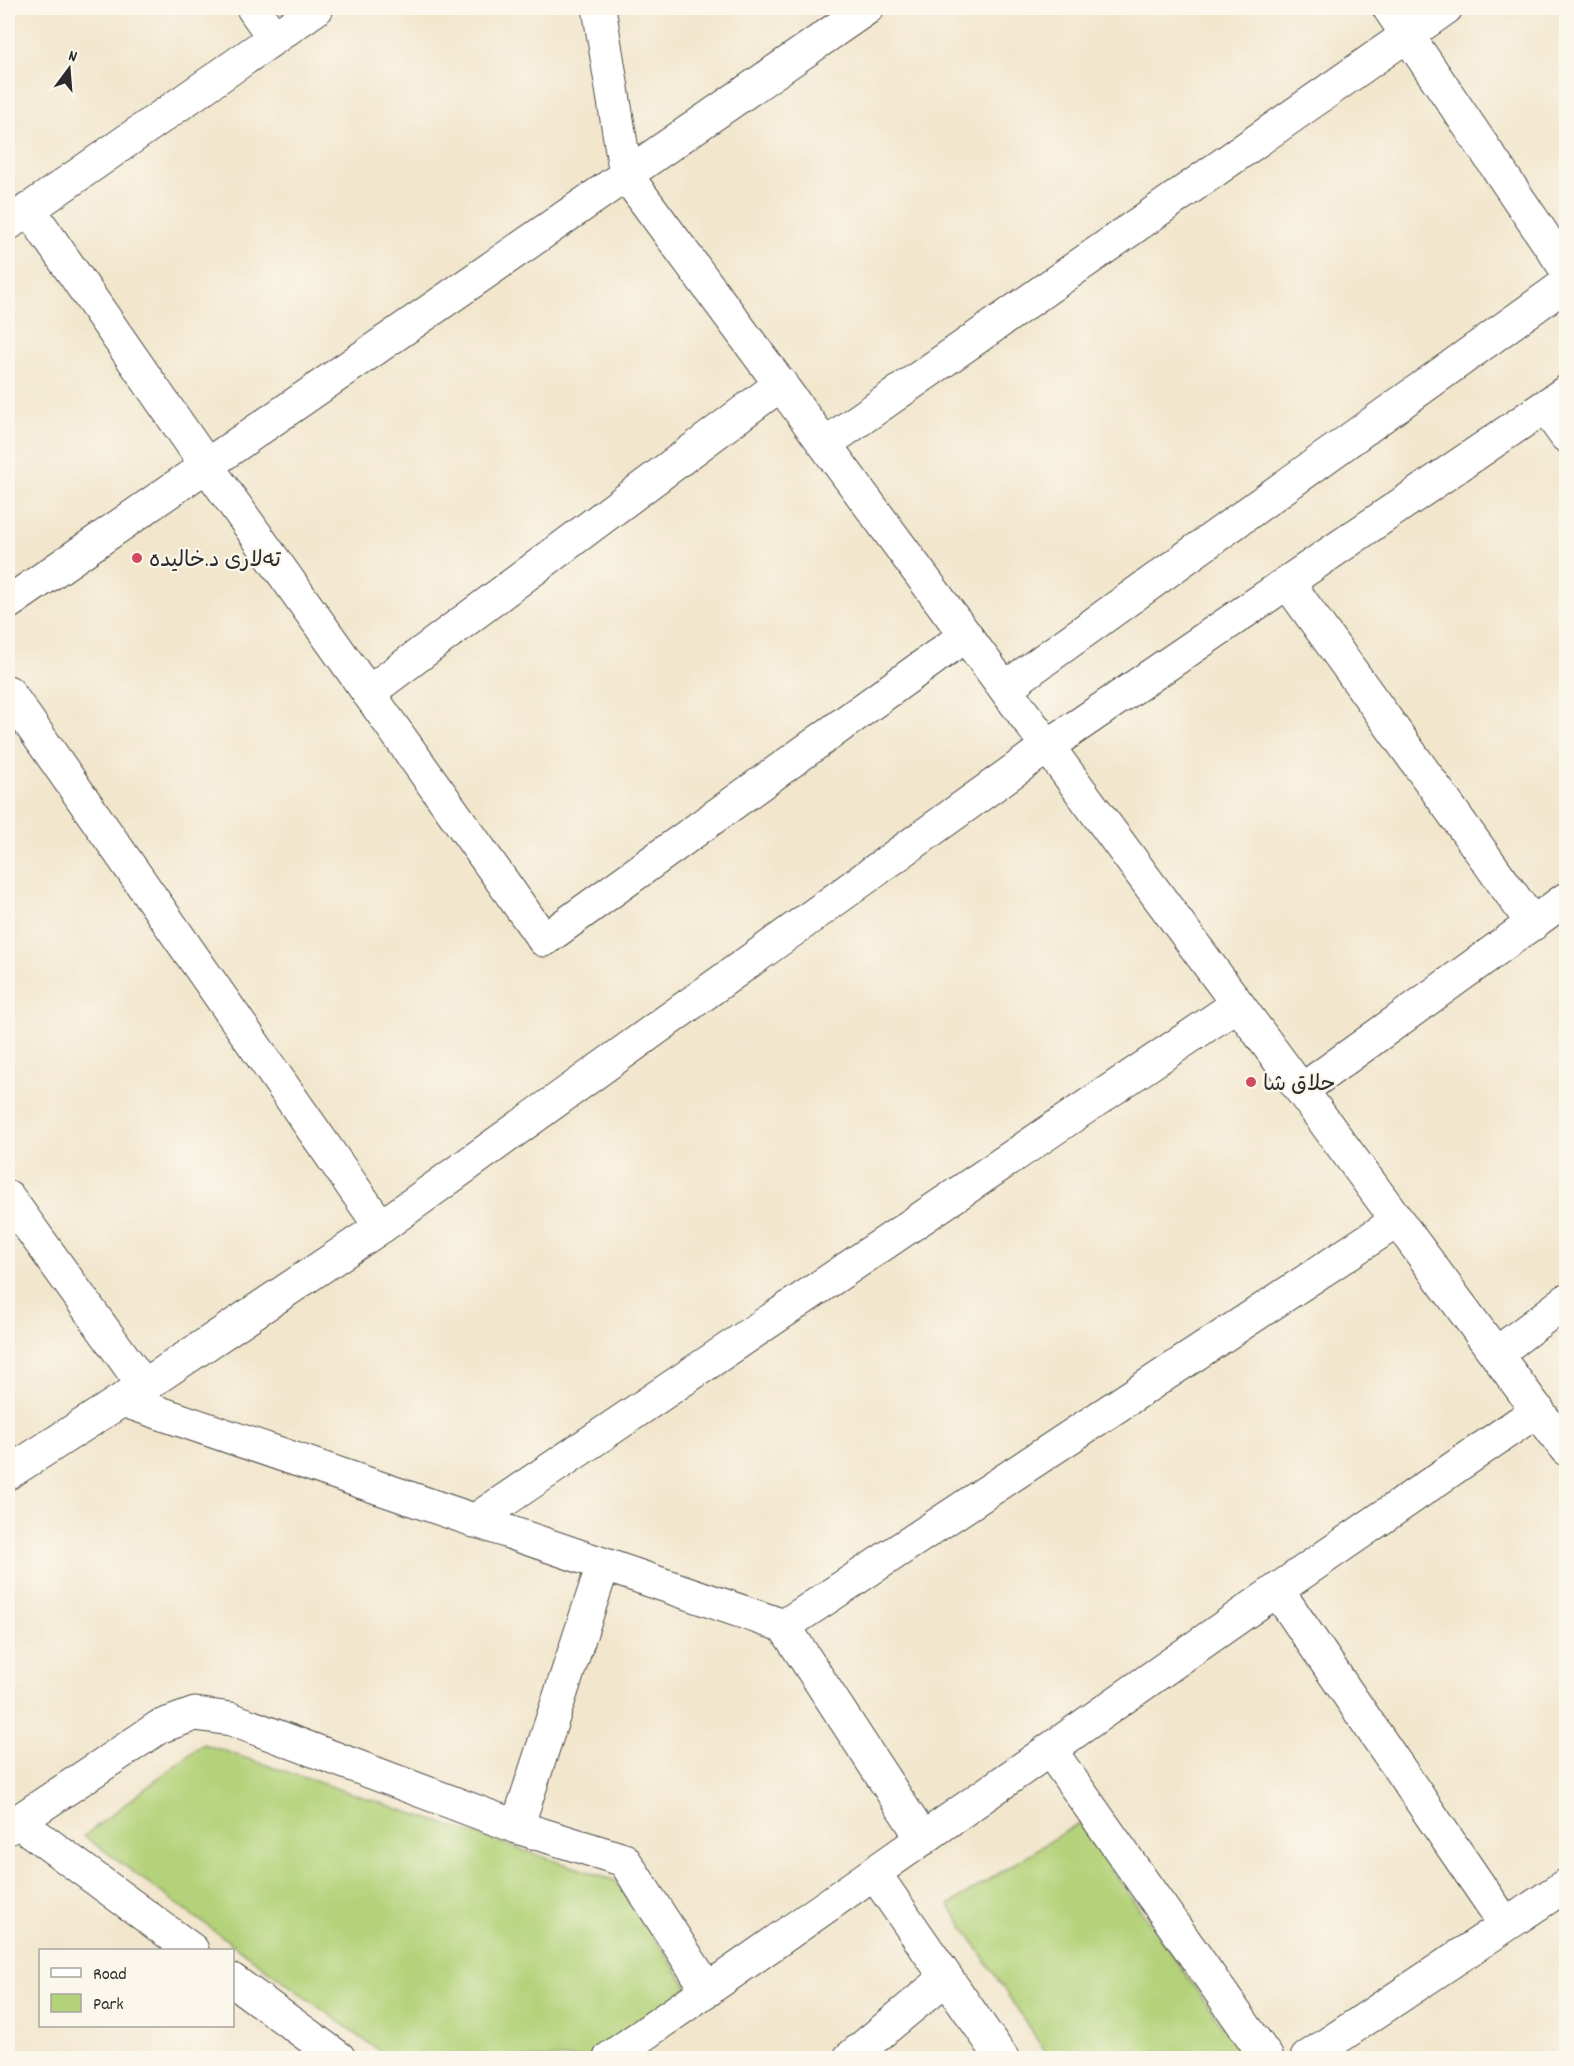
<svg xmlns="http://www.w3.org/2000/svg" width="1574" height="2066" font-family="Dekko,'Playpen Sans Arabic',sans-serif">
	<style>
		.green { fill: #b3d279; stroke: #6f7e52; stroke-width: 1.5 }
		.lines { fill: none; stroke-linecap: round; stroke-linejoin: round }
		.minor-casing { stroke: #494743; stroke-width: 35 }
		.minor { stroke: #fff; stroke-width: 33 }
		.poi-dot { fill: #d1495b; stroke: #fbf7ec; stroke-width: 2 }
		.labels { text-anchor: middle; stroke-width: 4.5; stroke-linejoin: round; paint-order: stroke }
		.poi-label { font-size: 22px; fill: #2b2b2b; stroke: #fbf7ec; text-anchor: start }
	</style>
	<rect width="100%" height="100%" fill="#fbf7ec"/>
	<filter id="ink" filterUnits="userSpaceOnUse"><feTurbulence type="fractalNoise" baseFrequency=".0167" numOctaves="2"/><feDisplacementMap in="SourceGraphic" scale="12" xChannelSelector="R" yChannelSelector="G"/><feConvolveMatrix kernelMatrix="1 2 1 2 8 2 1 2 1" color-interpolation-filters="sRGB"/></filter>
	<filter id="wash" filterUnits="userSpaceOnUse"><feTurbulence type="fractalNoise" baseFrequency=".008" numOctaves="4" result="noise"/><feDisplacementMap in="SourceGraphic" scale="24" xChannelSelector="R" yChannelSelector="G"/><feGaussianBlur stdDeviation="1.35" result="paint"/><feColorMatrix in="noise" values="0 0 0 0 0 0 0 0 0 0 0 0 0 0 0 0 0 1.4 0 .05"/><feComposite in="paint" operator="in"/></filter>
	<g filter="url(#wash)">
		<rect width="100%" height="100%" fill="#f2e6cd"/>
		<path class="green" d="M203 1744 616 1881 699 2003 621 2058H389L84 1836Z
			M1079 1823 1245 2058H1049L949 1905Z"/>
	</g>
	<g filter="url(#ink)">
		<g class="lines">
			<g class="minor-casing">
				<path id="minor" d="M253 8 274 38
					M599 8 626 175 1566 1449
					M1389 8 1566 269
					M29 209 207 466 544 940 966 635
					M8 224 317 8
					M1545 407 1566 436
					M825 444 1446 8
					M1288 583 1533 924
					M8 603 867 8
					M1005 688 1566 284
					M8 692 381 1227
					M368 693 781 384
					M1302 1090 1566 899
					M8 1197 144 1386
					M1496 1354 1566 1301
					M122 1400 784 1626 923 1839
					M8 1473 144 1386 381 1227 1048 746 1566 392
					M474 1521 1238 1004
					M1277 1590 1506 1925
					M784 1626 1397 1221
					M1050 1750 1267 2058
					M17 1821 192 1950
					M517 1827 603 1565
					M8 1828 159 1727 195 1714 231 1719 517 1827 624 1860 708 1990
					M874 1873 1002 2058
					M232 1980 339 2058
					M610 2058 1277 1590 1538 1410
					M850 2058 946 1978
					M1307 2058 1566 1885"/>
			</g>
			<use href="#minor" class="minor"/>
		</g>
	</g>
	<g class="poi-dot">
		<circle cx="137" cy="558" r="6"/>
		<circle cx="1251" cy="1082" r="6"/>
	</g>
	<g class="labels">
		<g class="poi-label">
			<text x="149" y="566">تەلاری د.خالیدە</text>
			<text x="1263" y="1090">حلاق شا</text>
		</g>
	</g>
	<rect width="1574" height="2066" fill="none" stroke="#fbf7ec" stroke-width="30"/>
	<rect x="39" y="1949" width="195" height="78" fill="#fbf7ec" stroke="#a8a59f" stroke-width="1.5"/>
	<rect x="51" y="1968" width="30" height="9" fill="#ffffff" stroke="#a8a59f" stroke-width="1.5"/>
	<text x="93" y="1979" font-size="18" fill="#2b2b2b">Road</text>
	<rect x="51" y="1994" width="30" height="18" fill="#b3d279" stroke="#a8a59f" stroke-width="1.5"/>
	<text x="93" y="2009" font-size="18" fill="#2b2b2b">Park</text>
	<g transform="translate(69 69) rotate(16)" stroke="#fbf7ec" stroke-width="4.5" paint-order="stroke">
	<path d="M0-4.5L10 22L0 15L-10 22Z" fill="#2b2b2b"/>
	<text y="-9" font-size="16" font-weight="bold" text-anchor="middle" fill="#2b2b2b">N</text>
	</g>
</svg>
